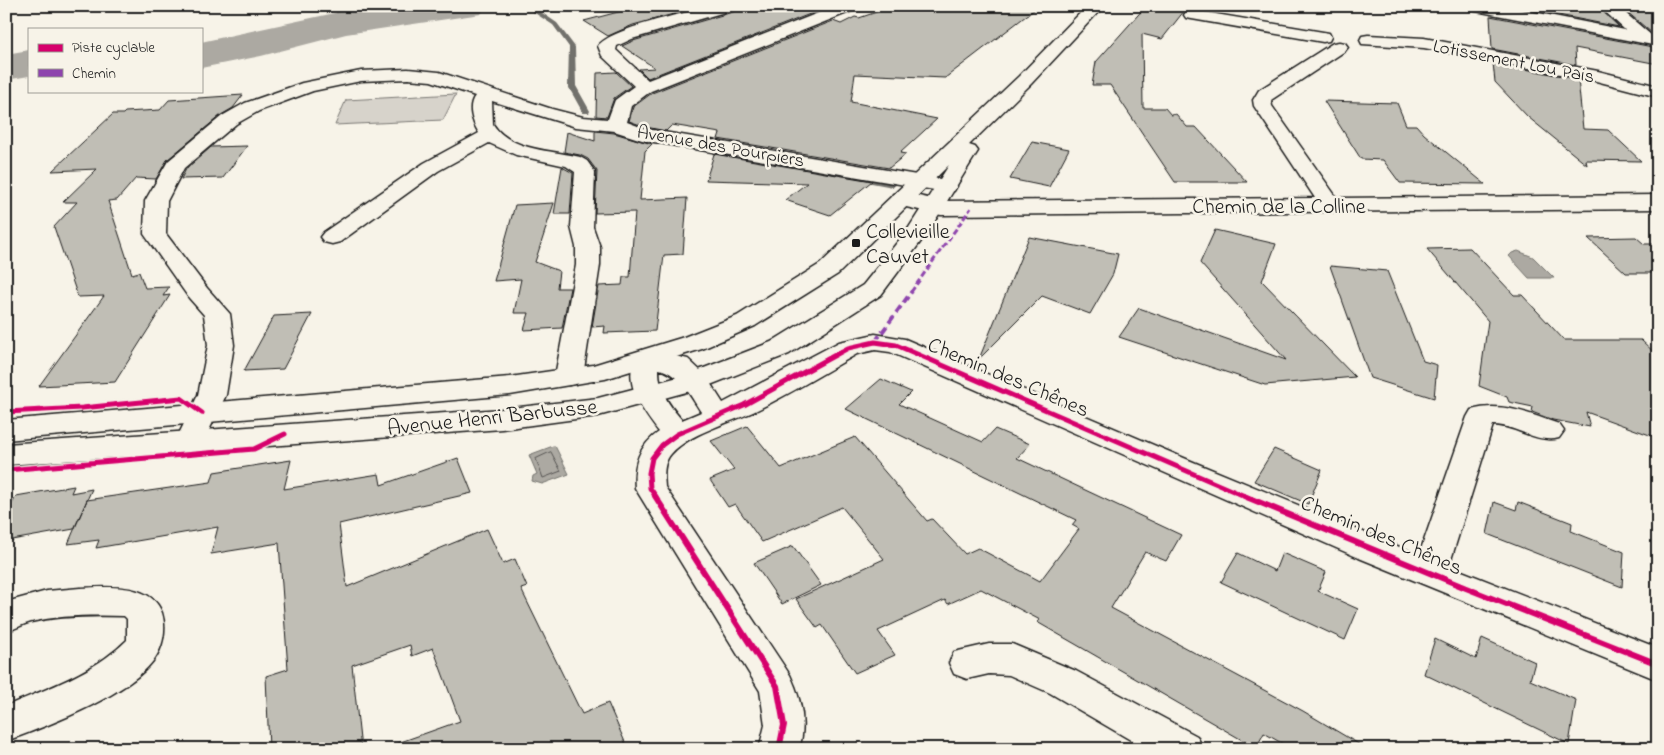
<svg xmlns="http://www.w3.org/2000/svg" width="1664" height="755" font-family="'Indie Flower',sans-serif">
	<style>
		.green { fill: #d7d3cb; stroke: #7a7874 }
		.water { fill: #aca9a2; stroke: #72716c }
		.lines { fill: none; stroke-linecap: round; stroke-linejoin: round }
		.shore { stroke: #565452; stroke-width: 1 }
		.stream { fill: #72716c; fill-rule: evenodd }
		.river { fill: #aca9a2; fill-rule: evenodd }
		.building { fill: #c0beb5; stroke: #1c1c1c }
		.minor-casing { stroke: #1c1c1c; stroke-width: 3 }
		.major-casing { stroke: #1c1c1c; stroke-width: 3 }
		.minor { fill: #f7f3e8; fill-rule: evenodd }
		.major { fill: #f7f3e8; fill-rule: evenodd }
		.quiet-far1 { stroke: #8e44ad; stroke-width: 3; stroke-dasharray: 6 3; stroke-linecap: butt }
		.quiet { stroke: #8e44ad; stroke-width: 4; stroke-dasharray: 8 4; stroke-linecap: butt }
		.cycleway-far1-casing { stroke: #f7f3e8; stroke-width: 8 }
		.cycleway-casing { stroke: #f7f3e8; stroke-width: 9 }
		.cycleway-far1 { stroke: #d6006c; stroke-width: 5 }
		.cycleway { stroke: #d6006c; stroke-width: 6 }
		.poi-dot { fill: #1c1c1c; stroke: #f7f3e8; stroke-width: 2 }
		.labels { text-anchor: middle; stroke-width: 5; stroke-linejoin: round; paint-order: stroke }
		.far-street-label { font-size: 19px; fill: #1c1c1c; stroke: #f7f3e8 }
		.street-label { font-size: 22px; fill: #1c1c1c; stroke: #f7f3e8 }
		.poi-label { font-size: 22px; fill: #1c1c1c; stroke: #f7f3e8; text-anchor: start }
	</style>
	<rect width="100%" height="100%" fill="#f7f3e8"/>
	<filter id="ink" filterUnits="userSpaceOnUse"><feTurbulence type="fractalNoise" baseFrequency=".02" numOctaves="2"/><feDisplacementMap in="SourceGraphic" scale="10" xChannelSelector="R" yChannelSelector="G"/><feConvolveMatrix kernelMatrix="1 2 1 2 8 2 1 2 1" color-interpolation-filters="sRGB"/></filter>
	<g filter="url(#ink)">
		<path class="green" d="M456 94 443 120 335 125 346 100Z"/>
		<path class="water" d="M1518 251 1533 257 1554 278H1529L1509 256 1512 253Z
			M553 446H555L569 474 542 484 532 481 533 476 537 474 529 455Z"/>
		<g class="lines">
			<path class="shore" d="M551 452 561 471 543 478 536 459Z"/>
			<path class="stream" d="M339 6H345L335 26H331L330 25Z
				M524 6H532L557 23 575 47 576 86 590 111 589 113H583L568 86 569 47 553 25Z
				M811 166 893 181 897 184 893 187 808 171V167Z"/>
			<path class="river" d="M367 6H486L481 14 346 34 261 56 201 68V42Z
				M29 50V76L6 80V54Z"/>
		</g>
		<path class="building" d="M641 6H703L633 25 608 36 584 21Z
			M739 6H803L815 12 648 78 639 69 655 68 622 46 633 41 736 11Z
			M894 6H1039L945 78 855 74 851 102 937 119 900 153 906 154 889 168 718 139 720 133 672 125 666 131 646 127 629 121 633 107 652 93 833 21 841 24 855 17 859 18Z
			M1146 6H1188L1162 39 1142 34 1143 108H1165L1171 115 1176 114 1187 127H1196L1247 182H1175L1110 85H1092L1096 62Z
			M1513 6H1597L1619 27Z
			M1620 6H1658V34L1652 33Z
			M1490 16 1658 48V64L1575 48 1576 65 1492 49Z
			M1493 63 1578 79 1583 129 1608 130 1641 161 1586 160 1587 165 1528 117 1495 82Z
			M616 72 631 86 614 98 607 117 596 116 597 73Z
			M243 95 233 108 221 115 167 160 156 179 136 178 117 200 108 201 132 274 139 272 145 288 169 287 163 296 170 295 115 382 39 386 104 296 78 297 54 227 77 202H63L97 169 52 171 113 114H123L125 112 160 110 169 100Z
			M1324 101 1397 103 1406 125H1416L1424 134 1485 184 1400 183 1383 160 1361 159Z
			M595 131 614 133 652 144 645 151 640 200 687 198 683 254 664 255 655 331 604 333 605 326 592 327 599 286 622 285 623 277H630L635 212 595 213 597 171 588 159 580 155 564 152 567 132 595 141Z
			M1032 142 1069 149 1049 187 1010 179Z
			M247 146 223 178 181 179 186 169 211 147Z
			M714 154 872 181 830 215 785 200 807 183 706 180Z
			M562 167 573 173 570 214H554Z
			M554 203 535 262 559 271 557 288H570L562 328 524 330 529 313H514L521 279 494 281 515 205Z
			M1215 230 1276 244 1262 281 1355 377 1265 385 1119 337 1139 308 1286 360 1200 263Z
			M1029 237 1118 254 1113 274 1090 314 1042 296 979 359Z
			M1636 237 1644 244H1658V273H1626L1588 238Z
			M1470 248 1514 295H1522L1564 340H1641L1658 356V438L1586 412 1590 427 1553 420 1532 412 1533 407 1509 402 1507 397 1479 386 1488 321 1427 249Z
			M1330 266 1387 271 1423 361 1437 365 1434 398 1370 378Z
			M312 314 283 369 244 371 274 316Z
			M881 379 911 392 899 404 983 442 995 429 1030 444 1017 458 1181 535 1166 561 1145 552 1111 608 1303 711 1367 749H1292L1264 733 1256 748 1037 622 1040 620 981 589 948 604 945 600 878 631 895 655 855 673 822 625 817 628 796 599 884 559 842 507 762 542 735 504 728 507 710 480 734 470 711 441 747 426 781 468 855 437 927 521 932 519 965 554 978 548 1040 581 1079 529 1072 525 1076 520 846 409Z
			M1274 449 1322 470 1308 504 1254 481Z
			M458 458 472 493 339 524 347 587 487 529 503 564 515 559 527 587 521 589 582 714 608 703 628 749H396L395 744 460 721 433 648 412 656 410 645 352 665 361 749H269L266 676 288 669 279 543 211 554 218 527 96 548 99 540 68 544 87 500 211 482 214 472 291 460 284 489 379 474 381 485Z
			M74 486 71 493 92 489 74 529 6 541V516L16 496Z
			M1494 502 1516 510 1518 502 1572 523 1571 531 1624 552 1622 587 1487 534Z
			M793 546 821 585 782 604 754 563Z
			M1238 553 1275 571 1282 553 1326 572 1318 591 1358 609 1345 640 1221 582Z
			M1482 638 1535 662 1530 680 1576 700 1569 744 1424 674 1435 639 1476 659Z"/>
		<g class="lines">
			<g class="minor-casing">
				<path id="minor" d="M711 6H737L735 9 632 39 617 46 616 50 648 80 836 6H859L857 9 651 91 631 106 627 122 646 129 946 180 954 181 957 186 954 191 946 192 642 140 614 131 576 127 492 101 493 124C510 151 552 150 580 157L587 161 595 172 593 227 600 247V265L583 376 579 382 569 385 559 382 555 376 576 265V247L571 227 575 172 566 166 516 155 489 143 438 171 340 242 332 244 324 242 320 237 324 232 424 163 479 133C472 122 467 106 475 96L431 81 408 79 361 81 313 91 259 111 236 124 184 168 167 201 166 234 207 288 230 314 234 345 226 395 201 447 191 450 181 447 176 440 198 395 208 345 204 315 189 298 144 234 145 201 168 161 222 116 245 103 302 83 361 71 408 69 439 72 552 109 583 117 608 119 615 100 634 86 602 56 598 46C611 28 687 13 711 6Z
					M1468 6H1502L1625 30 1599 6H1617L1651 35 1658 36V46L1476 11 1470 9Z
					M1192 10 1323 32 1329 33 1331 37 1329 41 1323 42 1186 18 1184 15 1186 12Z
					M1368 35 1424 38 1598 71 1658 86V97L1596 81 1424 48 1362 44 1360 40 1362 36Z
					M1339 42 1345 43 1348 47 1345 51 1271 100 1272 106 1337 198 1658 195V209L941 215 893 204 890 199 893 194 901 192 941 201 1315 198 1254 106 1253 100 1259 90 1333 43Z
					M875 334 905 339 1191 461 1419 555 1467 417 1471 410C1502 401 1530 414 1559 424L1564 431 1559 438C1537 444 1516 425 1493 425L1449 566 1658 648V680L1359 558 890 352 875 350 857 354C822 374 788 395 753 412 729 423 688 434 671 454 663 463 664 475 665 487L790 675C801 698 807 724 799 749H759L765 725 760 691 635 488C633 464 639 446 659 432 642 410 620 380 638 352L648 350 688 359 705 375 723 403 839 342ZM659 369C680 374 690 395 701 412L682 420C668 404 659 391 659 369Z
					M80 588C106 587 151 582 162 613 167 629 163 648 153 661 126 696 48 726 6 741V706C49 688 94 673 127 640V619L124 616C93 615 61 615 31 622 23 624 15 629 6 632V602L47 591Z
					M989 644H1012L1076 671 1197 736 1203 749H1146L1050 693 1009 675 989 674 967 679 954 674 949 663 954 652Z"/>
			</g>
			<g class="major-casing">
				<path id="major" d="M1087 6H1104L1031 84 969 145 975 147 978 151 928 232 881 295 789 354 705 387 598 416 502 429 6 465V444L502 409 598 398 686 375 771 342 863 285 908 229 949 165 838 274 755 326 702 349 605 379 510 395 6 440V420L510 377 593 365 684 337 737 316 820 264 1019 76Z"/>
			</g>
			<use href="#minor" class="minor"/>
			<use href="#major" class="major"/>
			<path class="quiet-far1" d="M911 292 971 208"/>
			<path class="quiet" d="M875 342 912 291"/>
			<g class="cycleway-far1-casing">
				<path id="cycleway-far1" d="M6 412 82 408 181 398 202 413
					M6 470 254 449 285 434
					M656 497 650 488 649 473 652 458 662 445 677 434 744 405 848 348 875 342 896 345 1247 497"/>
			</g>
			<g class="cycleway-casing">
				<path id="cycleway" d="M655 496 777 686 784 725 779 749
					M1244 496 1466 588 1658 664"/>
			</g>
			<use href="#cycleway-far1" class="cycleway-far1"/>
			<use href="#cycleway" class="cycleway"/>
		</g>
	</g>
	<rect class="poi-dot" x="851" y="238" width="10" height="10" rx="2.5"/>
	<g class="labels">
		<g class="far-street-label">
			<text transform="translate(1514 60) rotate(11)" y="7">Lotissement Lou Pais</text>
			<text transform="translate(721 145) rotate(10)" y="7">Avenue des Pourpiers</text>
		</g>
		<g class="street-label">
			<text x="1279" y="213">Chemin de la Colline</text>
			<text transform="translate(1009 376) rotate(23)" y="8">Chemin des Chênes</text>
			<text transform="translate(492 416) rotate(-6)" y="8">Avenue Henri Barbusse</text>
			<text transform="translate(1382 534) rotate(23)" y="8">Chemin des Chênes</text>
		</g>
		<g class="poi-label">
			<text x="866" y="238">Collevieille<tspan x="866" dy="25">Cauvet</tspan></text>
		</g>
	</g>
	<rect width="1664" height="755" fill="none" stroke="#f7f3e8" stroke-width="25"/>
	<rect x="12" y="12" width="1639" height="730" fill="none" stroke="#1c1c1c" stroke-width="2" filter="url(#ink)"/>
	<rect x="28" y="28" width="175" height="65" fill="#f7f3e8" stroke="#9f9d96"/>
	<rect x="38" y="44" width="25" height="8" fill="#d6006c" stroke="#9f9d96"/>
	<text x="72" y="52" font-size="15" fill="#1c1c1c">Piste cyclable</text>
	<rect x="38" y="69" width="25" height="8" fill="#8e44ad" stroke="#9f9d96"/>
	<text x="72" y="78" font-size="15" fill="#1c1c1c">Chemin</text>
</svg>
